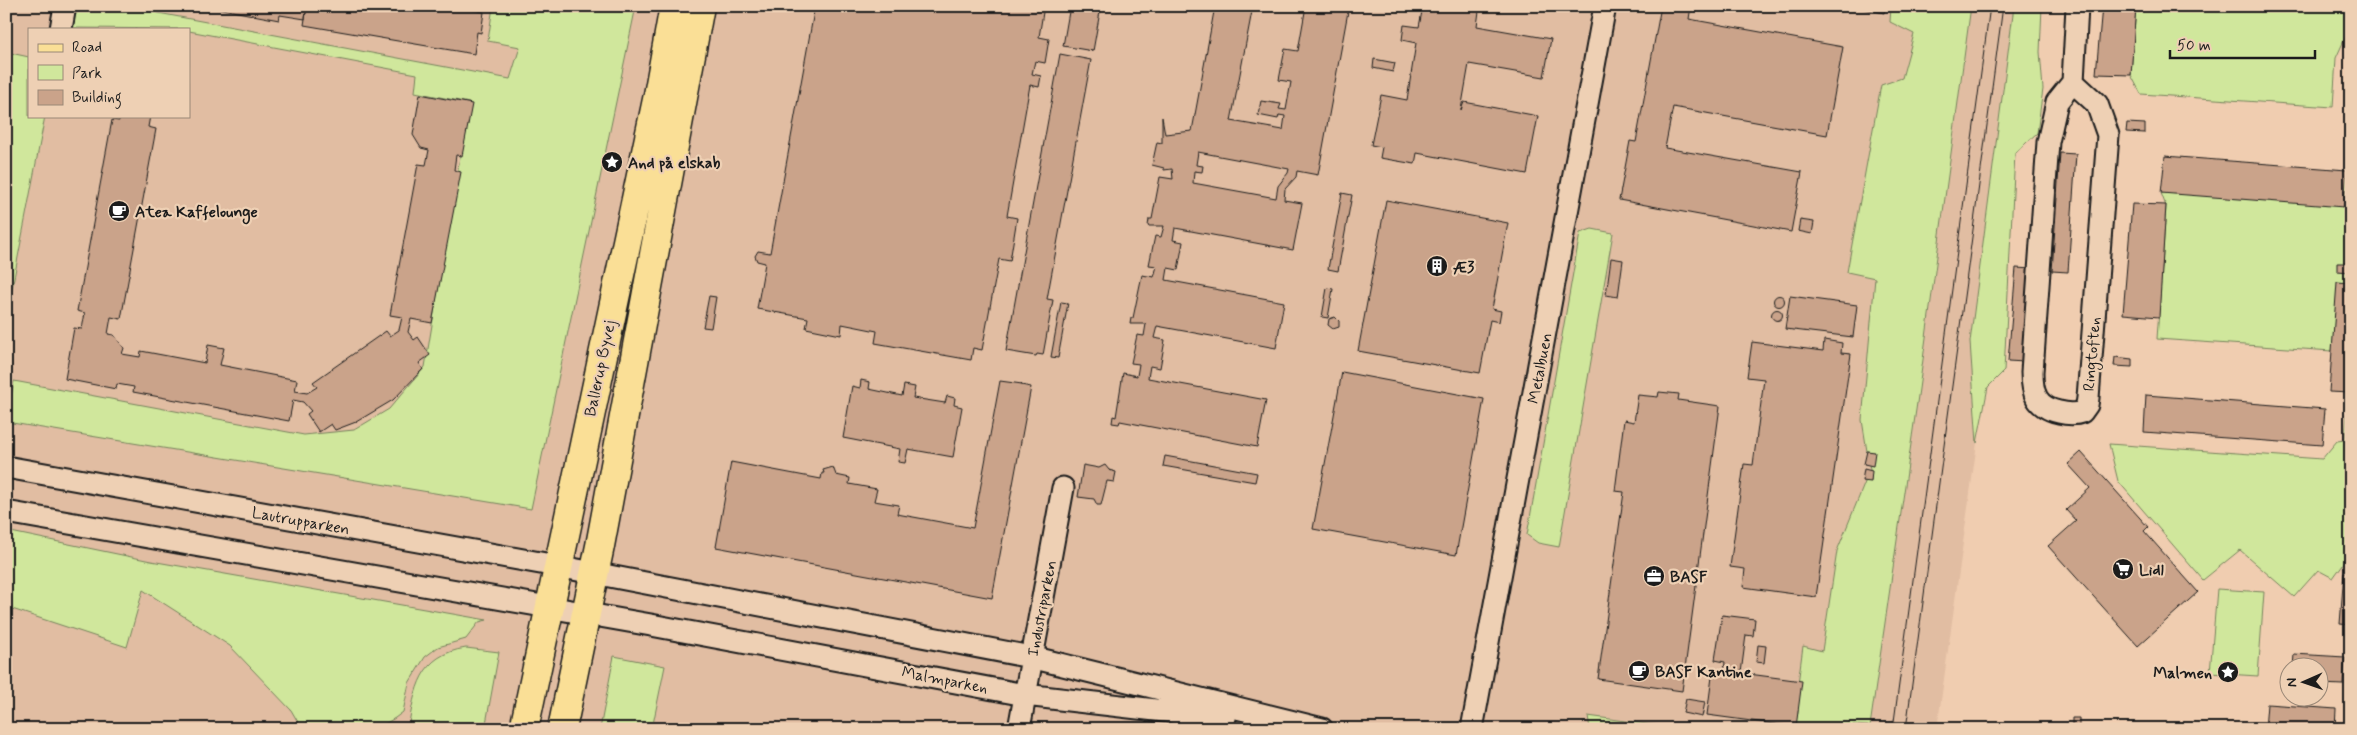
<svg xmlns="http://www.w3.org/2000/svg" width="2357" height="735" font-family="Mynerve,sans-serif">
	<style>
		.built { fill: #e1bda2; fill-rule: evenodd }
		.green { fill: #d0e79c; stroke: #76825c }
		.building { fill: #caa38a; stroke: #1c1c1c; fill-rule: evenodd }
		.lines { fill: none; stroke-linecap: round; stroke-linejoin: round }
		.minor-casing { stroke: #1c1c1c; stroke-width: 25 }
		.major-casing { stroke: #1c1c1c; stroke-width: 31 }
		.minor { stroke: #eed0b4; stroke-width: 21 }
		.major { stroke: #fadf96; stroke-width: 28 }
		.tram { stroke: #1c1c1c; stroke-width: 1 }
		.labels { text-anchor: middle; stroke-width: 4.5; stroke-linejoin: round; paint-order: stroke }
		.poi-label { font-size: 16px; font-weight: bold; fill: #1c1c1c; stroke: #eed0b4; text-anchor: start }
		.street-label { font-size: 16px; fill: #1c1c1c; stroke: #eed0b4 }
	</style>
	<rect width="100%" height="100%" fill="#f0cdb0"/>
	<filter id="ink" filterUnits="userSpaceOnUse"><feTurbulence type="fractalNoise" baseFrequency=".02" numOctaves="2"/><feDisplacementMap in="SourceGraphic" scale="10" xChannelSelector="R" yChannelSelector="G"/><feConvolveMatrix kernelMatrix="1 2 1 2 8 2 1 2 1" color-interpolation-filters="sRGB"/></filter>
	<g filter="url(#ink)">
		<path class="built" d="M6 6H1951L1848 729H6ZM29 29H189V116H29Z
			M1971 6H2014L1970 342 1977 443 1937 729H1861L1862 724 1870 725 1919 389Z"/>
		<path class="green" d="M74 6H121L510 79 520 47 488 41 493 6H636L531 509 6 422 14 381 304 435 354 430 389 409 425 367 469 103 415 92 417 74 189 31V29L73 28 68 21Z
			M1891 6H1971L1919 389 1870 726 1853 725 1852 729H1792L1803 646 1822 651 1837 551 1870 470 1862 420 1875 278 1847 272 1881 85 1902 78 1914 34 1890 22Z
			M2014 6H2042L2040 52 2043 89 2037 133 2015 153 2004 371 1988 387 1977 443 1970 342Z
			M2136 6H2351V36H2346L2336 58 2333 107 2141 94 2131 75Z
			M6 52 29 57V116H45L6 320Z
			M2351 170V283L2332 351 2157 339 2166 206 2161 193Z
			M1592 229 1613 233 1559 547 1538 543 1527 535 1580 233Z
			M2347 413H2351V553L2333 578 2318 570 2294 597 2240 550 2203 580 2118 481 2109 444 2322 459 2337 441 2345 440Z
			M6 531 151 561 487 620 479 622 466 639 438 647 425 657 409 683 403 712 395 718 376 729H302L291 710 230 646 143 590 127 647 6 607Z
			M2217 589 2264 592 2258 676 2210 673Z
			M466 648 499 652 485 729H408C415 689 419 655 466 648Z
			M614 656 665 666 652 729H600Z
			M1588 716 1684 729H1590Z"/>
		<path class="building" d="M206 6H307L305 19 280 15 279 20Z
			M307 6H450L484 12 481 33 477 32 474 54 304 25Z
			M815 6H1044L1039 37 1049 39 1045 63 1035 61 1032 74 1041 76 1039 87 1030 85 1007 216 1017 218 1010 261 999 259 982 350 973 348 971 360 875 343 877 331 842 324 841 335 806 328 808 318 757 309 765 263 757 261 755 256 758 251 770 253Z
			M1070 6H1101L1093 51 1063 46Z
			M1215 6H1253L1231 121 1283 130 1285 116 1279 115 1278 119 1258 115 1261 101 1281 104 1279 109 1286 110 1291 82 1279 80 1285 49 1298 51 1306 6H1349L1318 175 1297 171 1296 177 1285 189 1284 200 1302 203 1293 250 1175 228 1173 240 1183 242 1178 270 1168 268 1166 280 1284 302 1276 348 1157 326 1154 338 1165 340 1160 368 1150 366 1148 378 1266 400 1257 447 1120 421 1119 424 1112 423 1113 416 1116 417 1123 373 1137 376 1139 364 1131 363 1137 335 1144 336 1146 324H1130L1131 318H1133L1142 275 1154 277 1157 266 1149 265 1155 236 1161 237 1164 226H1148L1149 219H1152L1160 177 1173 179 1172 169 1164 170V168L1152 165 1157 142 1162 143V117L1165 134 1192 131ZM1198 152 1289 169 1288 173 1278 186 1276 198 1193 183 1194 171 1202 172 1203 166 1196 165Z
			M1423 6H1451L1479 11 1477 26 1551 39 1544 77 1469 64 1461 110 1464 102 1538 116 1527 174 1417 153 1415 164 1380 158 1382 147 1371 145 1381 95 1407 100 1416 43 1402 40 1404 25 1419 27Z
			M1661 6H1691L1689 19 1843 47 1827 135 1673 107 1665 148 1802 172 1791 232 1619 200 1630 141 1636 142Z
			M1850 6H1886L1884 13Z
			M2102 6H2136L2131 75 2096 74Z
			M1060 54 1091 60 1047 299 1053 300 1043 355 1037 354 1036 356 1006 351Z
			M1374 59 1395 63 1393 72 1373 68Z
			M420 94 472 104 462 156 456 155 454 170 461 172 432 323 411 319 408 332 414 340 418 337 430 355 419 363 423 369 393 400 356 422 335 430 331 424 319 432 307 414 311 411 303 402 293 400 289 421 133 392 134 387 117 384 116 389 65 379 74 328 82 329 85 313 77 311 112 120 119 121V116H150L148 127 156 129 121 319 111 317 108 334 114 335 124 348 122 354 140 357 141 351 205 363 208 345 224 348 220 365 297 380 295 391 307 393 317 387 313 382 386 331 390 336 399 330 402 317 390 315 418 164 426 165 429 150 421 148 413 135Z
			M2351 99V160H2346Z
			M2127 123 2145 124V133L2126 132Z
			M2060 153 2076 154 2068 272 2052 271Z
			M2165 156 2347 170 2344 207 2161 193Z
			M1342 193 1352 195 1338 271 1328 269Z
			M1386 200 1508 223 1492 309 1501 311 1499 322 1490 320 1480 373 1358 351Z
			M2132 204 2166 205 2159 317 2123 314Z
			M1800 220 1814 222 1812 234 1798 231Z
			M1611 258 1623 260 1618 297 1606 295Z
			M2337 263H2351V272L2337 271Z
			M2016 268 2032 269 2025 362 2008 361Z
			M2337 282 2351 283V393L2329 392Z
			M1327 288 1333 289 1328 318 1322 317Z
			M1773.5 301a5.5 5.5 0 1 1 11 0a5.5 5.5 0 1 1-11 0Z
			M709 296 716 297 711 328 703 327Z
			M1790 296 1857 305 1853 337 1785 329Z
			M1061 302 1068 303 1058 358 1051 357Z
			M1771.5 315a5.5 5.5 0 1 1 11 0a5.5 5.5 0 1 1-11 0Z
			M1335 317 1339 321V327L1333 329 1328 325 1329 319Z
			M1824 340 1842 343 1841 353 1851 354 1816 597 1743 587 1745 569 1730 567 1744 464 1753 465 1764 379 1747 377 1752 342 1823 351Z
			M2115 357 2132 359V367L2114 366Z
			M1342 372 1484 399 1456 555 1313 529Z
			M861 380 870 382 869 389 902 396 904 385 915 387 913 398 945 403 947 396 955 398 954 405 962 407 953 457 908 449 905 463 898 462 900 449 843 438 852 386 860 388Z
			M1000 381 1022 384 1021 385 1031 387 992 598 716 547 731 462 821 479 822 473H824L823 470 833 467 836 475 850 478 849 484 877 489 874 501 899 505 897 514 973 528Z
			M1659 392 1679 394 1678 400 1720 406 1682 691 1598 679 1624 492 1615 491 1624 420 1634 422 1638 395 1658 397Z
			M2146 395 2325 409 2322 445 2144 432Z
			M1867 451 1875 452 1873 466 1864 464Z
			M2081 452 2148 527 2144 531 2198 592 2138 646 2048 546 2076 521 2066 510 2090 488 2068 464Z
			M1165 456 1257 473 1255 482 1163 466Z
			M1083 465 1099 468 1105 465 1109 470 1116 472 1114 482 1107 481 1101 505H1097L1094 499 1078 497Z
			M1864 469 1872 471 1871 482 1862 481Z
			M2344 572H2351V625L2340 624Z
			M1722 615 1755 619 1753 636 1746 635 1741 673 1802 681 1796 727 1707 715 1713 669 1724 670 1725 662 1715 660Z
			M1758 645 1766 646 1764 663 1756 662Z
			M2294 654 2345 657 2343 685 2320 684V668H2293Z
			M1686 699 1705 702 1702 717 1683 713Z
			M2267 704 2336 709 2335 729H2265Z
			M2072 718H2079V729H2072Z"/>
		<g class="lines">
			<g class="minor-casing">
				<path id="minor" d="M61 29 65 6
					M2073 82 2097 104 2108 135 2088 398 2087 405 2082 412C2074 415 2067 414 2059 412 2036 407 2032 393 2032 372L2048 142 2057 102 2073 82 2077 6
					M6 467 557 566 1031 657 1322 729
					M6 512 651 625 1025 695 1225 718
					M1019 729 1063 488
					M1472 729 1605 6"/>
			</g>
			<g class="major-casing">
				<path id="major" d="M524 729 658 95 674 6
					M562 729 600 546 700 6"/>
			</g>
			<use href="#minor" class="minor"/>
			<use href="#major" class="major"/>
			<path class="tram" d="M1893 729 1990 6
				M1906 729 2003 6"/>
		</g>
	</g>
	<defs>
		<g id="sight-disc" transform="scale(1.125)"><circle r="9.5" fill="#1c1c1c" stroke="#eed0b4"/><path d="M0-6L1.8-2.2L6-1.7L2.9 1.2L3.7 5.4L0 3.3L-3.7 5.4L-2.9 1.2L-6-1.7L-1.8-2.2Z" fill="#fff"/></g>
		<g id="cafe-disc" transform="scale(1.125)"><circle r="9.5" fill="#1c1c1c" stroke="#eed0b4"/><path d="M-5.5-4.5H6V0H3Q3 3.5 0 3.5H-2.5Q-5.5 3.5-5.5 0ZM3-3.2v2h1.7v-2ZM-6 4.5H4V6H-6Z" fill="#fff"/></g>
		<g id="building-disc" transform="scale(1.125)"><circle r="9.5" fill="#1c1c1c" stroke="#eed0b4"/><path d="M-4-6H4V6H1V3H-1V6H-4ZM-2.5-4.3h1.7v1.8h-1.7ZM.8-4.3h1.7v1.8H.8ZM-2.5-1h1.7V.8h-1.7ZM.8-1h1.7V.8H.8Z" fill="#fff"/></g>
		<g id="supermarket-disc" transform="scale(1.125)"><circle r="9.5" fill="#1c1c1c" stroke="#eed0b4"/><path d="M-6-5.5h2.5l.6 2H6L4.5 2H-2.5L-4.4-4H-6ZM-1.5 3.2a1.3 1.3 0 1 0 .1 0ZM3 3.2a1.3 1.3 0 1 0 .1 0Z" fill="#fff"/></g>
		<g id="office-disc" transform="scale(1.125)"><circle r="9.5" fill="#1c1c1c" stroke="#eed0b4"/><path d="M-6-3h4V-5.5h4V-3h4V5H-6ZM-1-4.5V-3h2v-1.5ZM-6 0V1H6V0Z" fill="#fff"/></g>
	</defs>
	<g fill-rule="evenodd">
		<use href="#sight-disc" x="612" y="162"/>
		<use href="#cafe-disc" x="119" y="211"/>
		<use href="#building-disc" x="1437" y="266"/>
		<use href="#supermarket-disc" x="2123" y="569"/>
		<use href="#office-disc" x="1654" y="576"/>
		<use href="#cafe-disc" x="1639" y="671"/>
		<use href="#sight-disc" x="2228" y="672"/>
	</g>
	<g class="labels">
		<g class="poi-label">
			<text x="628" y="168">And på elskab</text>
			<text x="135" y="217">Atea Kaffelounge</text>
			<text x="1453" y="272">Æ3</text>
			<text x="2139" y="575">Lidl</text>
			<text x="1670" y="582">BASF</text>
			<text x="1655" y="677">BASF Kantine</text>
			<text x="2212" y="678" text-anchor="end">Malmen</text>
		</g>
		<g class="street-label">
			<text transform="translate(2091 354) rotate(-85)" y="6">Ringtoften</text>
			<text transform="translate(599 368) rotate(-78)" y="6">Ballerup Byvej</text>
			<text transform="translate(1539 368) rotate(-79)" y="6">Metalbuen</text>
			<text transform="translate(301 520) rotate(10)" y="6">Lautrupparken</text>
			<text transform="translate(1041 608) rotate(-79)" y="6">Industriparken</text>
			<text transform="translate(945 679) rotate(11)" y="6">Malmparken</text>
		</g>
	</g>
	<rect width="2357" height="735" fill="none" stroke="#eed0b4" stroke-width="25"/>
	<rect x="12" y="12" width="2332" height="710" fill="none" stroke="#1c1c1c" stroke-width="2" filter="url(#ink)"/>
	<rect x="28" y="28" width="162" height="90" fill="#eed0b4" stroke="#9a8877"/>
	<rect x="38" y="44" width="25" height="8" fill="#fadf96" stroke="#9a8877"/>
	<text x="72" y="52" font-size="15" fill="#1c1c1c">Road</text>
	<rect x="38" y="65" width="25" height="15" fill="#d0e79c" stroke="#9a8877"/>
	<text x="72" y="78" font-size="15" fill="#1c1c1c">Park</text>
	<rect x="38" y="90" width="25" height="15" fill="#caa38a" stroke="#9a8877"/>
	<text x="72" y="102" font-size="15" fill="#1c1c1c">Building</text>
	<g transform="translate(2304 682) rotate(268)"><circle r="24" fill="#eed0b4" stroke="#9a8877"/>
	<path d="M0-4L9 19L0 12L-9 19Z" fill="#1c1c1c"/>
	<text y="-8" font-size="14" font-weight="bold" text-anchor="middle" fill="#1c1c1c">N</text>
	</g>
	<path d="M2170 50v8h145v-8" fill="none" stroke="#1c1c1c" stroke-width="2.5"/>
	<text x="2177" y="50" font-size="15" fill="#1c1c1c" stroke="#eed0b4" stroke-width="4" paint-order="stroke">50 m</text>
</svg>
